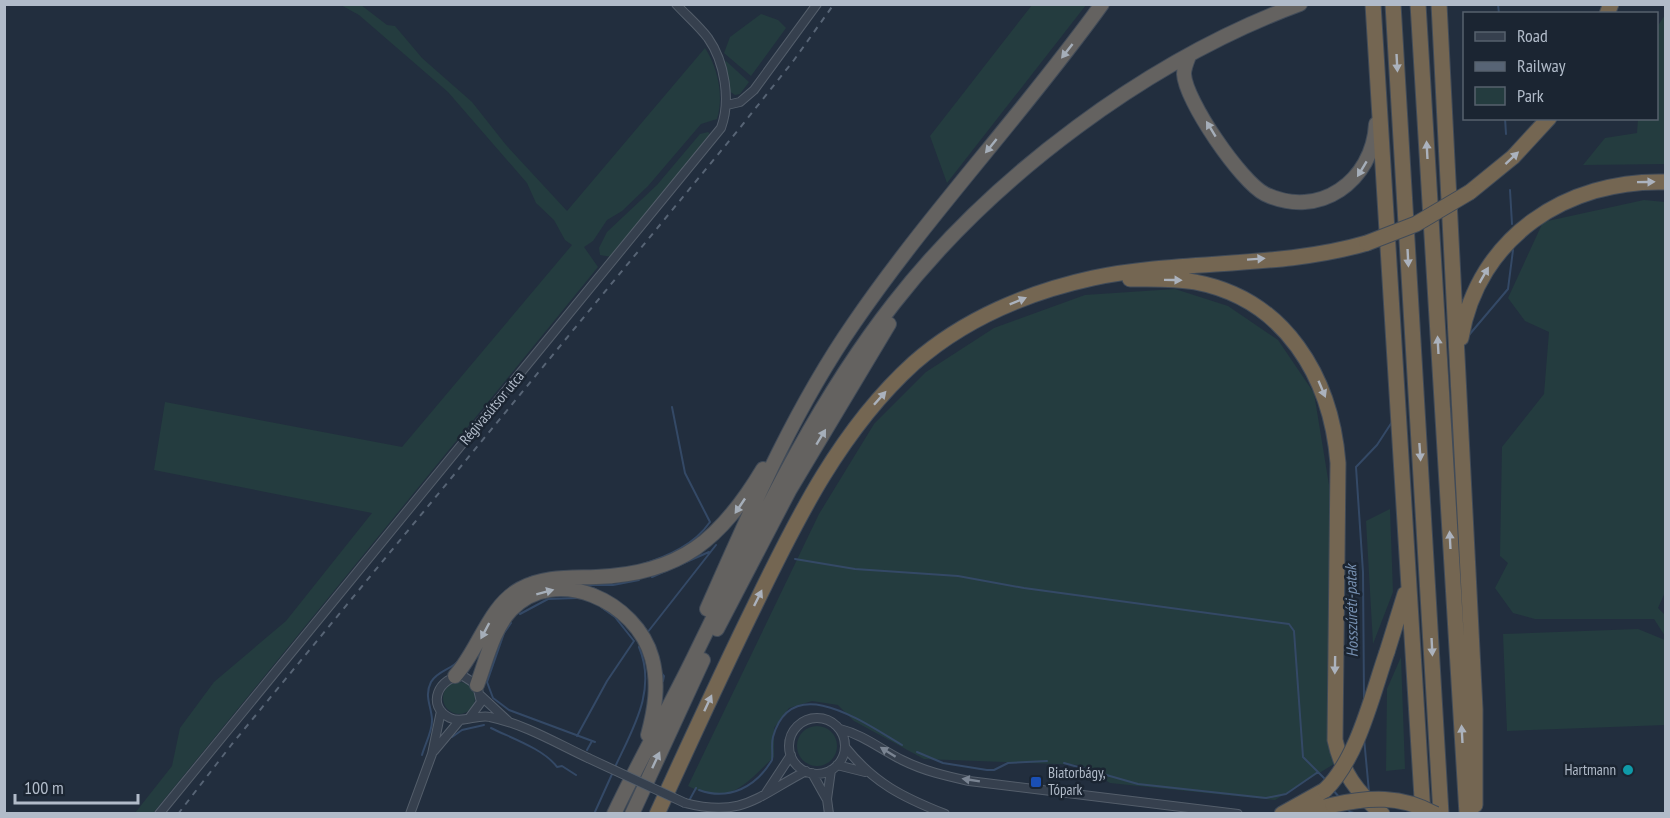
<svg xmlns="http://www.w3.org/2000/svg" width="1670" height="818" font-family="'PT Sans Narrow',sans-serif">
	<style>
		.green { fill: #243c3f }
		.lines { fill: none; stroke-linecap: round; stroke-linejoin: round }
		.stream { stroke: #344966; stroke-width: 2 }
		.minor-casing { stroke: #545e6b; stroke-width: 10 }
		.trunk-casing { stroke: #414b58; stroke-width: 16 }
		.motorway-casing { stroke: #414b58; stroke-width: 17 }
		.minor { stroke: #36404e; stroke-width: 8 }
		.trunk { stroke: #646260; stroke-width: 14 }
		.motorway { stroke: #746652; stroke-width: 15 }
		.rail { stroke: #576475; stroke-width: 2; stroke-dasharray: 6 6; stroke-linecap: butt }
		.minor-bridge-casing { stroke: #545e6b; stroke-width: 10; stroke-linecap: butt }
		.motorway-bridge-casing { stroke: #414b58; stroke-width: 17; stroke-linecap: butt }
		.minor-bridge { stroke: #36404e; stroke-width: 8 }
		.motorway-bridge { stroke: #746652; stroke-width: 15 }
		.oneway { fill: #a5aeb9 }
		.oneway2 { fill: #abb2bd }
		.oneway3 { fill: #7a8492 }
		.culture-dot { fill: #0f9aa8; stroke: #1b2532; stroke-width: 2 }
		.transit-dot { fill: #1a4fb4; stroke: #1b2532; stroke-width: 2 }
		.labels { text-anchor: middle; stroke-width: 5; stroke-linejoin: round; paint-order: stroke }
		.street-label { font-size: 15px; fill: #b1bbc9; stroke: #1b2532 }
		.poi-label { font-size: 15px; fill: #b1bbc9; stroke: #1b2532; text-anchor: end }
		.water-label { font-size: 16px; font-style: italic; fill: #7791b2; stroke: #1b2532 }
	</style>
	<rect width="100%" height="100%" fill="#222e3e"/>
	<path class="green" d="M341 5H361L387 25 395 26 422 58 472 102 506 145 567 211 705 48C718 68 724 96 717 119L701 124 648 186 622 211 607 220 593 241 584 247 598 267 153 813H135L172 766 180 728 214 682 286 621 372 513 154 470 165 402 402 447 572 245 565 240 554 220 536 203 527 183 448 92 359 15Z
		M1032 5H1086L947 183 930 136Z
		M761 14 778 20 786 28 751 76 724 53 730 37Z
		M1665 15V164L1583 165 1605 138 1637 133 1638 119 1656 118 1657 27Z
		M726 61 749 82 740 94 735 95 729 91 723 63Z
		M708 132 711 135 612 257 600 255 599 248 607 232 657 185 700 134Z
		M1644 200 1665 202 1666 590 1658 608 1665 615V636L1654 619H1535L1513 613 1495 588 1508 563 1500 556 1502 447 1544 394 1549 332 1525 321 1508 298 1543 222Z
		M1175 289 1228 306 1278 340 1314 393 1330 491 1327 724 1334 764 1275 800 1110 783 1082 765 924 759 854 721 838 705 812 701 789 708 774 728V757C744 785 730 807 688 786L819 514 874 424 926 372 994 328 1085 295Z
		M1390 509 1393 592 1373 644 1366 521Z
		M1638 629 1665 640V725L1507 731 1503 634Z
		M1401 657 1405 769 1386 771 1387 689Z
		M443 698a16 16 0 1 1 32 0a16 16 0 1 1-32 0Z
		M797 746a20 20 0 1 1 40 0a20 20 0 1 1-40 0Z"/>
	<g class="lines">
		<path class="stream" d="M1498 4 1499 14
			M1505 118 1506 134
			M1510 190 1512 224
			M1469 335 1508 289 1513 250
			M672 407 685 473 710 522
			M795 559 855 569 958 576 1024 588 1289 624 1294 631 1303 757 1325 779
			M643 564C668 556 694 545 710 522
			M530 577 565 571
			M652 577 709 552
			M578 585H613L639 580
			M593 588 614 599
			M520 614 548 599 576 598
			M481 623 496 601
			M511 623 504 633 487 682 493 698 509 710 595 742
			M641 623 648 632
			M647 633 716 545
			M660 671 664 676 663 681
			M1364 699 1363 572 1356 467 1377 445 1392 422
			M491 728C511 738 544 749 557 767L562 766 576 775
			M577 736 607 681 634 641 615 617 601 607
			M452 737 462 730 484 725
			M1364 738 1369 792
			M587 750 592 741
			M917 752 943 763 987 770H994L1008 763 1047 761
			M422 755C425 744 433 730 432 719 431 705 424 696 431 682 438 670 452 670 460 659
			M1064 763 1138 784 1266 798 1286 794 1318 772
			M615 767C633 728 657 690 639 647
			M1332 789 1340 798
			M699 790C729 801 756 787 772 760 773 752 771 744 773 737 792 669 867 725 902 745
			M690 799 696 788
			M1347 808 1350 812 1358 814
			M594 814 613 772"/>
		<g class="minor-casing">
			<path id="minor" d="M727 105 740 102 754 90 817 4
				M481 696 508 721
				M470 717 481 702 477 685 463 676C439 676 425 706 450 718 462 724 477 714 490 717 524 724 556 743 588 758
				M789 746a28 28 0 1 1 56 0a28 28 0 1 1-56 0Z
				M840 729C864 735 880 749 902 760 924 771 946 776 969 781L1238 814
				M845 747C874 783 902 797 945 814
				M434 751 460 720
				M837 765 865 772
				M812 773 826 798
				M766 793 791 755
				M685 803C743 818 758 796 806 771
				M159 814 721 128C731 101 725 62 708 38 699 26 686 15 676 4
				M410 814 432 754 441 711
				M829 814 827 799 831 770"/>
		</g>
		<g class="trunk-casing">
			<path id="trunk" d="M1189 56C1187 61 1184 68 1184 74 1185 100 1241 182 1265 194 1319 220 1373 181 1376 124
				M707 609C750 512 793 411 854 323 930 212 1023 114 1102 4
				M717 629 789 491 889 324
				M455 676C479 650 488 607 520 589 544 576 570 578 596 577 681 574 721 539 763 469
				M477 685C486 661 493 629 511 610 556 563 637 602 652 658 659 684 655 709 648 735
				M614 814C639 761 668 710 694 657 753 537 810 410 894 303 993 176 1148 60 1300 4
				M632 814 703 660"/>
		</g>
		<g class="motorway-casing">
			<path id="motorway" d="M1373 4 1423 814
				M1393 4 1441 814
				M1418 4 1467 814
				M1439 4 1475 709V805
				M1607 14 1611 4
				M1470 192 1513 157 1549 118
				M1130 279C1151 279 1174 278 1195 282 1285 299 1331 377 1338 463L1335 740C1342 773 1357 792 1382 814
				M1461 338C1478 237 1567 179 1666 182
				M1387 652 1405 594
				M657 814C689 744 721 674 755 605 797 518 841 429 914 363 964 319 1029 292 1093 278 1183 259 1279 269 1367 243
				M1282 814 1325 790
				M1296 814 1333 805"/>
		</g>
		<use href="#minor" class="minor"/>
		<use href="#trunk" class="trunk"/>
		<use href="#motorway" class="motorway"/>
		<path class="rail" d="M178 814 232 744 739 129 794 60 834 4"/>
		<g class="minor-bridge-casing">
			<path id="minor-bridge" d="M588 758 685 803"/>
		</g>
		<g class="motorway-bridge-casing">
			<path id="motorway-bridge" d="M1367 243 1416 224 1470 192
				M1325 790C1358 758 1372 695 1387 652
				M1333 805C1369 797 1401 795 1435 814"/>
		</g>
		<use href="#minor-bridge" class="minor-bridge"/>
		<use href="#motorway-bridge" class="motorway-bridge"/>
	</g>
	<defs><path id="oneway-solid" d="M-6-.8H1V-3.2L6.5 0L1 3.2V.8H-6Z" transform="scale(1.5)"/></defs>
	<g class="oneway">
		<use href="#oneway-solid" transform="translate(1067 51) rotate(128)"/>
		<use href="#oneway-solid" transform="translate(1211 129) rotate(-121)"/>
		<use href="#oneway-solid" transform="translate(991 146) rotate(129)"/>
		<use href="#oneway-solid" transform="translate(1362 169) rotate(121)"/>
		<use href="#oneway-solid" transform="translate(821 437) rotate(-59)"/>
		<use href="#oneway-solid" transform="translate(740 506) rotate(124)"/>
		<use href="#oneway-solid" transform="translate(545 592) rotate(-15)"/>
		<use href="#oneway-solid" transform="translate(485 631) rotate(118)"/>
		<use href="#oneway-solid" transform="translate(656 760) rotate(-65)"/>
	</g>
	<g class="oneway2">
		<use href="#oneway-solid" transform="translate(1397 63) rotate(87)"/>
		<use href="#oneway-solid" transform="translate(1427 150) rotate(-93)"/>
		<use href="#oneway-solid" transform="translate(1512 158) rotate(-43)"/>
		<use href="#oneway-solid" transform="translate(1646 182) rotate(-1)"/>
		<use href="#oneway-solid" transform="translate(1408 258) rotate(87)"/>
		<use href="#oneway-solid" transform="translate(1256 259) rotate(-4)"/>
		<use href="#oneway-solid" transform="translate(1484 275) rotate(-60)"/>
		<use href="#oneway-solid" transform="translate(1173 280) rotate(1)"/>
		<use href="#oneway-solid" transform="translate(1018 301) rotate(-22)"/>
		<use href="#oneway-solid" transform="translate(1438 345) rotate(-93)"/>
		<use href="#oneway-solid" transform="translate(1322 389) rotate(67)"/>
		<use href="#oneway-solid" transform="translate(880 398) rotate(-48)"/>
		<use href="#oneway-solid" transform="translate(1420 452) rotate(86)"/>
		<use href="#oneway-solid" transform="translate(1450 540) rotate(-93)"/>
		<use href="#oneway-solid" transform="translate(758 598) rotate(-64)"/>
		<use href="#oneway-solid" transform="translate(1432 647) rotate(87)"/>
		<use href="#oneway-solid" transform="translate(1335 665) rotate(91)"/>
		<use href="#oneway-solid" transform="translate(708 703) rotate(-65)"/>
		<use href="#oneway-solid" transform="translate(1462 734) rotate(-93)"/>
	</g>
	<g class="oneway3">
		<use href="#oneway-solid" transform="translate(888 752) rotate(-148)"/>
		<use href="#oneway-solid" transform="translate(971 780) rotate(-171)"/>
	</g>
	<circle class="culture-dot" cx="1628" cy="770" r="6"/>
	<rect class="transit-dot" x="1030" y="776" width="12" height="12" rx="3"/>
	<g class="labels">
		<g class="street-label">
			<text transform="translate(492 408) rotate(-50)" y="5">Régivasútsor utca</text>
		</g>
		<g class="poi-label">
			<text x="1616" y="775">Hartmann</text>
			<text x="1048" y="778" text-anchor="start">Biatorbágy,<tspan x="1048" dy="17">Tópark</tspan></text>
		</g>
		<g class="water-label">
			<text transform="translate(1351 611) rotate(-91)" y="6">Hosszúréti-patak</text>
		</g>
	</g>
	<rect width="1670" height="818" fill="none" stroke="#b1bbc9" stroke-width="12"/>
	<rect x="1463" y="12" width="195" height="108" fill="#1b2532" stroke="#57616e" stroke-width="1.5"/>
	<rect x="1475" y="32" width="30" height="9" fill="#36404e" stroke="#57616e" stroke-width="1.5"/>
	<text x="1517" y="42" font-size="18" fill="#b1bbc9">Road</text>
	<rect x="1475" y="62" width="30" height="9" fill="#576475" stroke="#57616e" stroke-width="1.5"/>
	<text x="1517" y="72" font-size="18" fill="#b1bbc9">Railway</text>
	<rect x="1475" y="87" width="30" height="18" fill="#243c3f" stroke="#57616e" stroke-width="1.5"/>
	<text x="1517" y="102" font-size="18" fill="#b1bbc9">Park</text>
	<path d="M15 794v9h123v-9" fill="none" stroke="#b1bbc9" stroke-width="3"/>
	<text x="24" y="794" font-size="18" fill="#b1bbc9" stroke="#1b2532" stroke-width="4.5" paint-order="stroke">100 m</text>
</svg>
